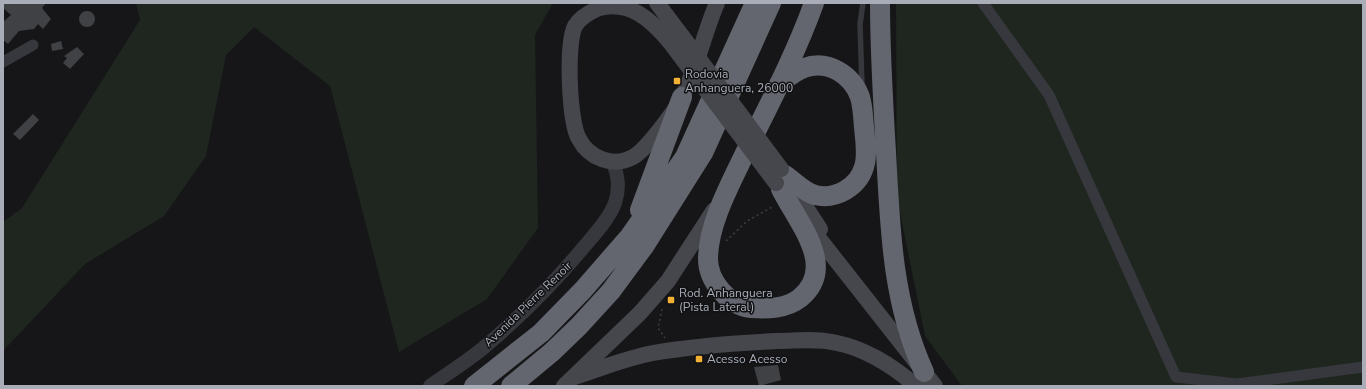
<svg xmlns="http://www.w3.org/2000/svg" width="1366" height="389" font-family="'Nunito Sans',sans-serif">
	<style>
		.green { fill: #1e261f }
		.building { fill: #404145 }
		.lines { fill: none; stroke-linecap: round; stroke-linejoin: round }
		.path { stroke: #3d3f44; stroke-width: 1.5; stroke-dasharray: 2 3; stroke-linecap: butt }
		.service { stroke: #37383d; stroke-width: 5.5 }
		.minor { stroke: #37383d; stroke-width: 11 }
		.tertiary { stroke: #37383d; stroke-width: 14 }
		.secondary { stroke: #45474d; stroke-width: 16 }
		.motorway { stroke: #63666e; stroke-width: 20 }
		.secondary-bridge { stroke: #45474d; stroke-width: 16 }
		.poi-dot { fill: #f2b134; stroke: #111113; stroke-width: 1.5 }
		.labels { text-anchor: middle; stroke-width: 3; stroke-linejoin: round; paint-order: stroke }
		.poi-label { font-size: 12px; fill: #a8adb8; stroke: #111113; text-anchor: start }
		.street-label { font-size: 12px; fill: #a8adb8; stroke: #111113 }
	</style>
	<rect width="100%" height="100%" fill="#161618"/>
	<path class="green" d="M136 3H553L535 35 538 228 487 299 399 352 330 86 254 27 226 55 206 156 164 216 85 264 3 351V222L22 208 140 20Z
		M896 3H1363V386H962L925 336 897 198Z"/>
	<path class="building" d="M3 3H46L42 8 51 19 43 29 38 24 34 29 19 31 8 44 3 40V22L11 15 3 8Z
		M79 19a8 8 0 1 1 16 0a8 8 0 1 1-16 0Z
		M61 41 63 49 52 51 51 44Z
		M77 47 84 54 70 69 63 63 67 58 64 56Z
		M33 114 39 120 20 140 13 134Z
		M778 365 781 380 759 386 754 367Z"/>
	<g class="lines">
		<path class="path" d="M726 241 747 221 774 206
			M662 309 658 328 665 338"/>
		<path class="service" d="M862 86 860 24 863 3"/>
		<path class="minor" d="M983 3 1049 95 1176 377 1237 384 1363 367
			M3 62 33 45"/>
		<path class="tertiary" d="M430 386C447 374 466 362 482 349 519 318 553 284 583 248 594 235 609 219 615 203 620 188 618 176 613 162"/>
		<path class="secondary" d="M657 3 682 36
			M669 41C651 20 630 0 599 8 590 12 580 17 575 26 566 44 569 122 579 139 589 158 613 168 633 157 646 150 675 111 682 97 697 68 704 33 717 3
			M789 181 820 229
			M806 222 935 386
			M574 377C600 369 626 358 653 353 693 346 735 343 777 341 796 341 818 338 837 343 866 349 894 367 916 386
			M564 386 640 313 668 281 714 210"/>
		<path class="motorway" d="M880 3C880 53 883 102 886 152 890 227 892 302 924 372
			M779 84C787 78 795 71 804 68 828 59 852 75 860 97 863 107 863 117 864 127 865 140 868 155 864 167 858 187 836 200 815 195 804 192 794 181 785 175
			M781 189C798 223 838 267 800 298 786 309 767 309 751 308 729 306 708 281 708 259 708 223 732 181 747 149 771 101 796 53 814 3
			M640 210 682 97
			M474 386 541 333 583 290 630 236 685 157 755 3
			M511 386 552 352 579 326 611 291 645 245 703 153 771 3"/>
		<path class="secondary-bridge" d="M682 36 781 169
			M669 41 776 183"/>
	</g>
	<g class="poi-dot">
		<rect x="673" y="77" width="8" height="8" rx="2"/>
		<rect x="667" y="296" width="8" height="8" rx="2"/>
		<rect x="695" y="355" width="8" height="8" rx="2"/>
	</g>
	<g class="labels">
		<g class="poi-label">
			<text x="685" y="78">Rodovia<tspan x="685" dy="14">Anhanguera, 26000</tspan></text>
			<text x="679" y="297">Rod. Anhanguera<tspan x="679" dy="14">(Pista Lateral)</tspan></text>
			<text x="707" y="363">Acesso Acesso</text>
		</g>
		<g class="street-label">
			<text transform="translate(528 304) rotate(-44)" y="4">Avenida Pierre Renoir</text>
		</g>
	</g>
	<rect width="1366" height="389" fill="none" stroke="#a8adb8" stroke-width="8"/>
</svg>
